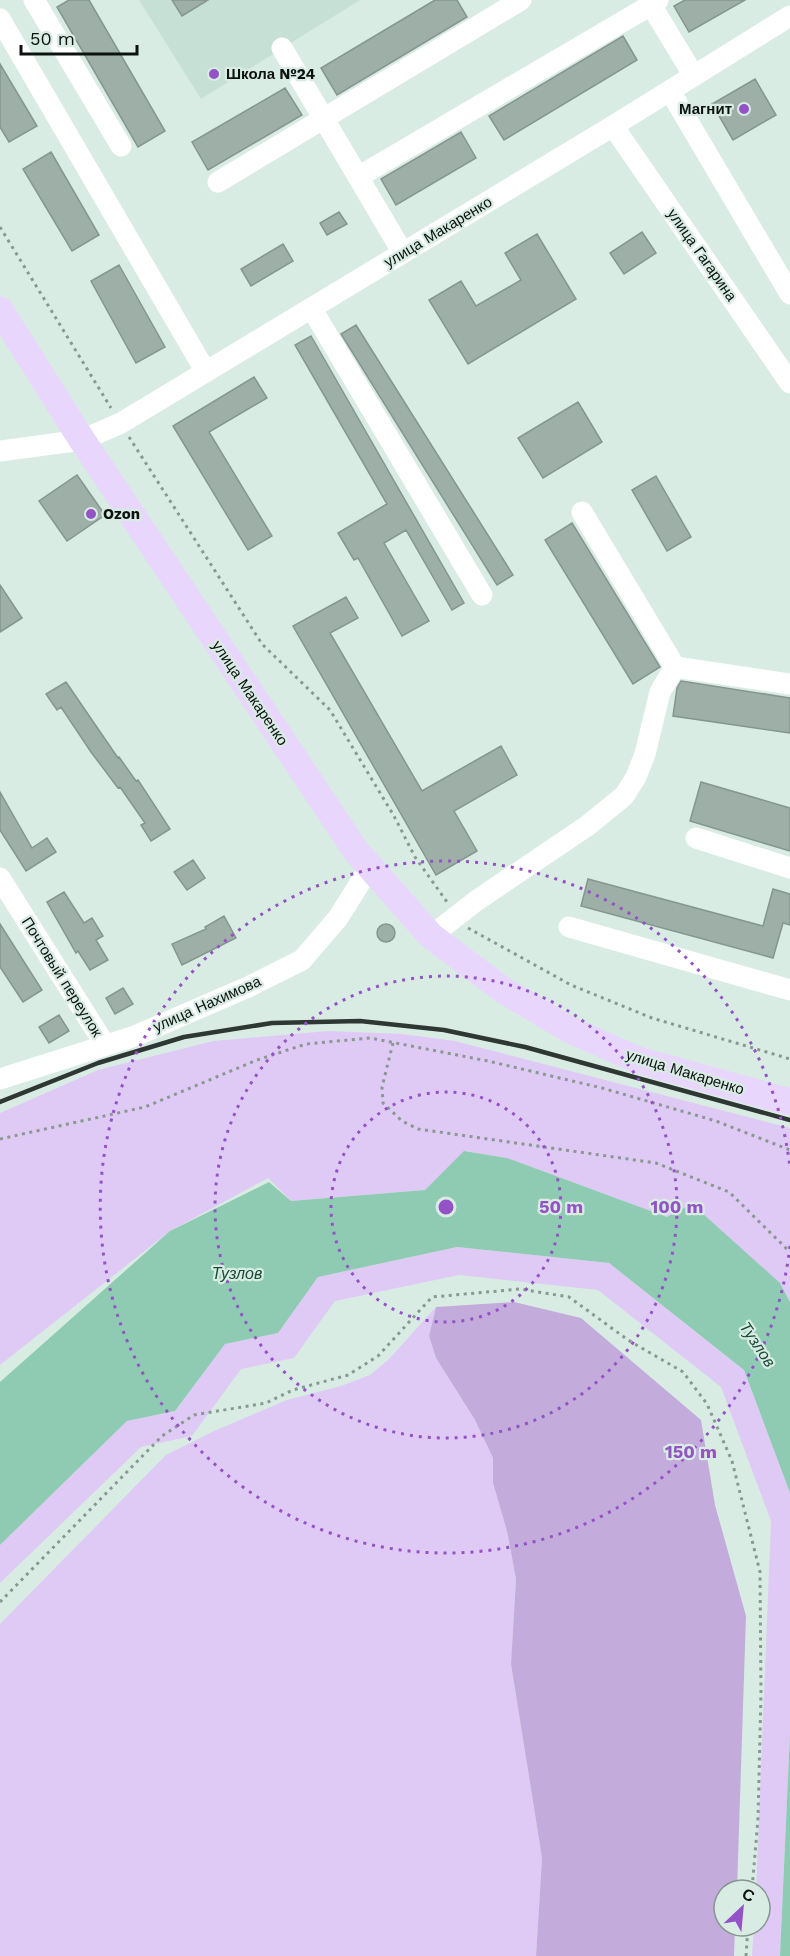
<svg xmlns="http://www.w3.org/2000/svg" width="790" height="1956" font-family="'Work Sans',sans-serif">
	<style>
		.built { fill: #c6e0d5 }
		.green { fill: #dfcaf5 }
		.forest { fill: #c3acdb }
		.water { fill: #8fcbb3 }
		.building { fill: #9eafa7; stroke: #85968f; stroke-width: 1.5 }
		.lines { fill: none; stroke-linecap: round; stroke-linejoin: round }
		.path { stroke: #8a9892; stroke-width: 3; stroke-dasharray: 3 4.5; stroke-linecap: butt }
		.minor { stroke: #fff; stroke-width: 21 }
		.major { stroke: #e9d6fd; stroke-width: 27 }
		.rail { stroke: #2f3734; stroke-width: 4.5 }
		.ring { fill: none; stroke: #9452c7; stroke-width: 3; stroke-dasharray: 3 6 }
		.poi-dot { fill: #9452c7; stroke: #d9ece4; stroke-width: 2 }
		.labels { text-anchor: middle; stroke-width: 4.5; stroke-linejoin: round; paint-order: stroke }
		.poi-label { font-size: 15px; font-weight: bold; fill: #0c1210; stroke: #d9ece4; text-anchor: start }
		.street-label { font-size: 15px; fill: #0c1210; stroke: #d9ece4 }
		.water-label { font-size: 16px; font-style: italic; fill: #194a3a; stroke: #d9ece4 }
		.centre { fill: #9452c7; stroke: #d9ece4; stroke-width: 3 }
		.ring-label { font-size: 18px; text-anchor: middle; font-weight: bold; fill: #9452c7; stroke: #d9ece4; stroke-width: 4.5; stroke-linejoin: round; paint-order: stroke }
	</style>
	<rect width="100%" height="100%" fill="#d9ece4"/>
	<path class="built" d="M139 0H360L201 99Z"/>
	<path class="green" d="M328 1031 402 1034 455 1041 790 1128V1302L780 1283 667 1217 507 1158 465 1151 425 1190 291 1201 268 1178 170 1231 0 1365V1113L98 1070 213 1041Z
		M457 1247 609 1263 744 1370 790 1493V1733L780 1956H752L754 1926H760V1890H756L771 1521 721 1387 598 1290 459 1275 335 1301 294 1358 241 1369 192 1436 141 1447 0 1583V1545L127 1421 175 1411 225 1344 278 1333 318 1277Z
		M436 1307 429 1336 436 1358 475 1420 493 1458V1483L507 1531 516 1579 511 1664 542 1858 536 1956H0V1624L166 1455 214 1431 287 1400 341 1386 370 1375 389 1359Z"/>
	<path class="forest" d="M514 1302 581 1318 701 1420 715 1505 746 1616 737 1890H724V1926H735L734 1956H536L542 1858 511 1664 516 1579 507 1531 493 1483V1458L475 1420 436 1358 429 1336 436 1307Z"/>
	<path class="water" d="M464 1151 507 1158 667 1217 692 1204 780 1283 790 1302V1493L744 1370 609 1263 457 1247 318 1277 278 1333 225 1344 175 1411 127 1421 0 1545V1382L170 1231 269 1182 291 1201 425 1190Z
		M790 1733V1956H780Z"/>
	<path class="building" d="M69 0H89L165 131 138 147 57 7Z
		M172 0H208L182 16Z
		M435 0H457L467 17 337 95 321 68Z
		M685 0H745L689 32 674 6Z
		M623 36 637 60 504 140 489 116Z
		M0 64 37 126 9 142 0 127Z
		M755 79 776 115 733 140 712 104Z
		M285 88 302 115 208 170 192 142Z
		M461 132 476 158 396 205 381 179Z
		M51 152 99 235 72 251 23 169Z
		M339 212 347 224 327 235 320 223Z
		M642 232 656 253 624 274 610 253Z
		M537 234 576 299 468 364 429 300 461 281 476 306 521 280 505 253Z
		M283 244 293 261 251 286 241 269Z
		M119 265 165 347 136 363 91 281Z
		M356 325 513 575 497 585 341 334Z
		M311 336 464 603 452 610 406 530 384 543 429 621 402 636 358 558 354 560 338 533 387 504 295 345Z
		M254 377 267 398 209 432 272 536 248 550 173 426Z
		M578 402 602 442 543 478 518 438Z
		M77 475 105 515 67 541 39 501Z
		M656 476 691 537 667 551 632 490Z
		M572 523 660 667 633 684 545 540Z
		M0 585 22 618 0 632Z
		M346 597 358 618 330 633 422 791 501 746 517 775 454 811 477 851 436 875 293 626Z
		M681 681 790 698V733L673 716 677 688Z
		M66 682 118 758 119 757 136 781 138 780 170 829 151 841 141 825 145 823 120 787 118 788 91 752 61 707 57 710 46 694Z
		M701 782 790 808V851L690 821Z
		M0 792 32 848 47 838 56 852 26 871 0 830Z
		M193 860 205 878 187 890 174 872Z
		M588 879 763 926 773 889 790 894V925L783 923 773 958 581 906Z
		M64 892 84 923 92 918 103 936 96 940 108 960 90 970 78 951 76 953 47 902Z
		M224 916 236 938 182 965 172 944 206 929 205 927Z
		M377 933a9 9 0 1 1 18 0a9 9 0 1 1-18 0Z
		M0 924 42 990 23 1002 0 967Z
		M123 988 133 1004 115 1014 106 998Z
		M59 1015 69 1031 49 1043 39 1027Z"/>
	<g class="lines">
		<path class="path" d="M0 227 111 408
			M129 437 262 644 330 710 394 816 415 857 447 902
			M468 928 571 985 652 1018 790 1059
			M393 1043 382 1087 383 1103 402 1121 418 1129 656 1163 729 1192 790 1252
			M0 1139 145 1107 257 1060 306 1044 370 1038 488 1061 602 1088 716 1121 790 1150
			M0 1602 162 1436 194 1415 266 1403 293 1390 348 1375 378 1356 432 1297 520 1289 569 1297 628 1340 683 1372 707 1404 732 1461 760 1572 761 1693 758 1818 752 1890
			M746 1956 748 1926"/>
		<path class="minor" d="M34 0 121 146
			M658 0 651 5 694 76
			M0 19 206 372
			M282 48 403 253
			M670 91 790 294
			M613 126 790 383
			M358 177 651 5
			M218 182 521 0
			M312 309 482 595
			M0 451 82 440 121 423 613 126 790 16
			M582 512 675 667
			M696 838 790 868
			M0 878 105 1045
			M569 927 790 990
			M431 936 476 901 587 826 624 796 636 777 645 754 660 692 675 667 790 684
			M0 1079 135 1036 248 987 302 960 338 918 370 867"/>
		<path class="major" d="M0 310 82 440 356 851 431 936 503 990 570 1030 638 1060 790 1102"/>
		<path class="rail" d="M0 1102 98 1063 184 1037 272 1023 360 1021 444 1030 525 1047 790 1120"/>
	</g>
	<g class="ring">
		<circle cx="446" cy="1207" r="115"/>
		<circle cx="446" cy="1207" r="231"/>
		<path d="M790 1246A346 346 0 1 1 790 1168"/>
	</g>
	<g class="poi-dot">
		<circle cx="214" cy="74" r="6"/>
		<circle cx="744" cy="109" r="6"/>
		<circle cx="91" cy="514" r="6"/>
	</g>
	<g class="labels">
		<g class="poi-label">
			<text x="226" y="79">Школа №24</text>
			<text x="732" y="114" text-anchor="end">Магнит</text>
			<text x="103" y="519">Ozon</text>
		</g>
		<g class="street-label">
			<text transform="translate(438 232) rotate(-31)" y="5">улица Макаренко</text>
			<text transform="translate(702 255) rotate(55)" y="5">улица Гагарина</text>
			<text transform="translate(250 693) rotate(56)" y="5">улица Макаренко</text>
			<text transform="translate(62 977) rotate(58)" y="5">Почтовый переулок</text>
			<text transform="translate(207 1004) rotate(-24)" y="5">улица Нахимова</text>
			<text transform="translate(685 1072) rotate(17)" y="5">улица Макаренко</text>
		</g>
		<g class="water-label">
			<text x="237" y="1279">Тузлов</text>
			<text transform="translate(758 1344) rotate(56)" y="6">Тузлов</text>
		</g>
	</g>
	<circle cx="446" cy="1207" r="9" class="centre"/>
	<g class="ring-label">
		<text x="561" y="1213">50 m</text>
		<text x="677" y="1213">100 m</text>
		<text x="691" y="1458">150 m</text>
	</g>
	<g transform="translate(742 1908) rotate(26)"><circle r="28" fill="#d9ece4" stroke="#87958f" stroke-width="1.5"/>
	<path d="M0-4.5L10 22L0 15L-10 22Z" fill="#9452c7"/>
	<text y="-9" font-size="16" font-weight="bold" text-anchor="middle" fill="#0c1210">С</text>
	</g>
	<path d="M21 45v9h116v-9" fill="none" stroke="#0c1210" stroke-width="3"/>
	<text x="30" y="45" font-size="18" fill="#0c1210" stroke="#d9ece4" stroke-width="4.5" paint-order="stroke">50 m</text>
</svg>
